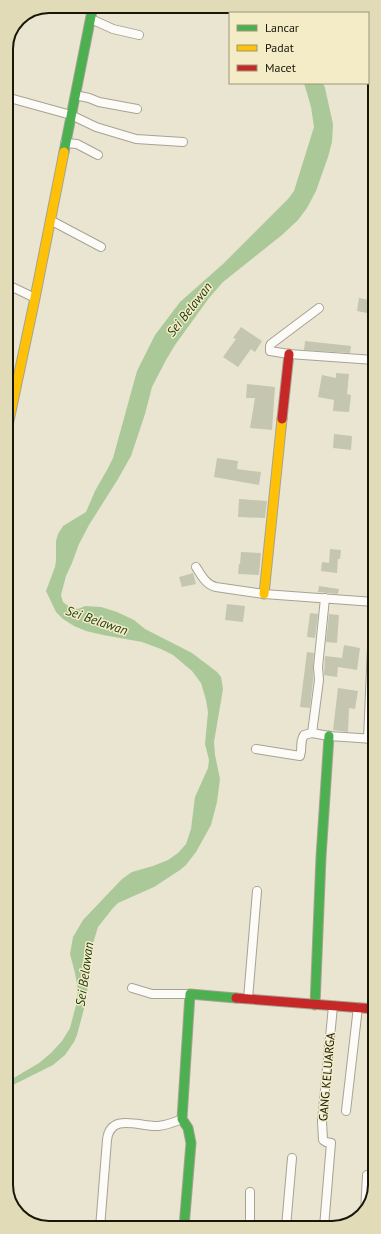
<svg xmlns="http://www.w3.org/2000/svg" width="381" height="1234" font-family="'PT Sans',sans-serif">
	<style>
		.water { fill: #abc998 }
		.building { fill: #c5c6af }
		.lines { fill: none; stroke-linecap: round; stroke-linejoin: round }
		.street-casing { stroke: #a6a394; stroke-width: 10 }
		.fast-casing { stroke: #a6a394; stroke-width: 11 }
		.slow-casing { stroke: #a6a394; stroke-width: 11 }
		.jam-casing { stroke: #a6a394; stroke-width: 11 }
		.street { stroke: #fcfbf8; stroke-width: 8 }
		.fast { stroke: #4caf50; stroke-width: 9 }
		.slow { stroke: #ffc107; stroke-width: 9 }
		.jam { stroke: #c62828; stroke-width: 9 }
		.labels { text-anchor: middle; stroke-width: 3; stroke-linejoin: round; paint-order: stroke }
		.street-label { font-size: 12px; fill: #191609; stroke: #f3ecc7 }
		.water-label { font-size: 13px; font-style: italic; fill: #1c390e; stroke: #f3ecc7 }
		.rim { fill: none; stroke: #191609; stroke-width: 2 }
	</style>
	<rect width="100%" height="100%" fill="#e9e5d1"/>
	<path class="water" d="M304 83H323L325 88 333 124 332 142 328 157 316 191 307 208 298 220 282 235 223 282 209 298 175 345 166 360 152 387 145 414 131 456 118 479 89 525 79 544 72 563 66 576 61 595 63 602 68 606 78 609 85 606 101 607 117 612 134 620 145 629 192 653 217 672 221 677 223 689 214 742 215 755 220 779 217 802 211 825 196 852 186 865 180 870 154 887 118 903 113 908 98 927 91 950 90 973 85 1005 77 1035 74 1042 65 1055 53 1065 7 1088V1082L39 1063 51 1053 62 1041 70 1028 76 1005 78 990 75 973 70 954 73 937 83 920 122 879 132 872 153 866 168 860 178 853 186 844 191 829 195 797 208 768 209 760 205 744 208 712 206 700 201 683 192 671 173 655 161 649 142 642 103 635 86 631 74 626 63 619 56 612 46 591 55 567 56 561V541L58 534 63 526 86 512 95 491 108 468 113 458 137 371 155 335 180 302 223 264 288 199 294 191 314 127 311 107Z"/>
	<path class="building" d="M359 298 369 300 367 313 357 311Z
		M241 327 262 341 255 352 251 349 238 367 223 357 236 339 233 338Z
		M305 341 351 346 350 353 304 350Z
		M336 373 349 374 347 394 351 395 349 412 333 411 334 400 318 397 322 375 336 378Z
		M247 384 275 387 272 430 250 428 255 398H246Z
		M334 434 352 436 351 450 333 448Z
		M217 458 238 461 237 469 261 472 259 485 214 477Z
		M239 499 267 501 265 518 238 517Z
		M330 549 341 550 340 559H338L337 573 321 571 322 562 329 563Z
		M241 552 261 553 259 575 238 574 239 564H240Z
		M193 573 196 584 182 587 179 577Z
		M319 586 339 589 338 594 318 592Z
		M227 604 245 606 243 622 225 620Z
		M310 613 318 614 315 638 307 637Z
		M329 614 339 615 337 643 326 642Z
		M344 645 360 648 357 670 338 667 337 677 324 675 325 656 342 658Z
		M307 652 314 653 313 667V680L310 708 300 707Z
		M338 688 358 691 355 709 349 708 348 732 333 730Z"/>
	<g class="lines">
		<g class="street-casing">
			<path id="street" d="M91 19 113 29 139 35
				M75 95 89 98 99 102 137 109
				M6 97 71 115 96 127 136 139 183 142
				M65 143 77 144 98 155
				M50 220 101 247
				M6 284 35 298
				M319 308 271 344 270 346V351L289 354 374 360
				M196 567C201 575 206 585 216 587L264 594 374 602
				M312 733 319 680 318 667 325 598
				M368 739 374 602
				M256 749 300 756C303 747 299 743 304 735L312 733 329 736 374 739
				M132 988 152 994H190
				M248 999 257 891
				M346 1111 358 1007
				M250 1192V1227
				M365 1213 367 1175
				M286 1227 292 1158
				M324 1227 331 1143 326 1142 323 1140 322 1121 333 1006
				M100 1228 107 1140C110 1112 140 1127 158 1126 167 1125 175 1122 182 1119"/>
		</g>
		<g class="fast-casing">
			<path id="fast" d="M64 152 93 6
				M315 1005 321 857 329 736
				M184 1227 191 1143 188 1128 182 1119 190 994 236 998"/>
		</g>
		<g class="slow-casing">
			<path id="slow" d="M7 430 35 298 64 152
				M264 594 282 419"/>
		</g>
		<g class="jam-casing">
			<path id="jam" d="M282 419 289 354
				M236 998 375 1009"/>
		</g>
		<use href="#street" class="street"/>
		<use href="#fast" class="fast"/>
		<use href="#slow" class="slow"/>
		<use href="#jam" class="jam"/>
	</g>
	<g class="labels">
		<g class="street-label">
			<text transform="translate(327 1077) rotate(-85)" y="4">GANG KELUARGA</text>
		</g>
		<g class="water-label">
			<text transform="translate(189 309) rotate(-52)" y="5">Sei Belawan</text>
			<text transform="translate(97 620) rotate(19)" y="5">Sei Belawan</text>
			<text transform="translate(84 974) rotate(-82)" y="5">Sei Belawan</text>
		</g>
	</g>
	<path d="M0 0H381V1234H0ZM49 13H332A36 36 0 0 1 368 49V1185A36 36 0 0 1 332 1221H49A36 36 0 0 1 13 1185V49A36 36 0 0 1 49 13Z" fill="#e2dbb8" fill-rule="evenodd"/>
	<path class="rim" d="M49 13H332A36 36 0 0 1 368 49V1185A36 36 0 0 1 332 1221H49A36 36 0 0 1 13 1185V49A36 36 0 0 1 49 13Z"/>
	<rect x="229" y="12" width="140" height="72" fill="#f3ecc7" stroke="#9c967b"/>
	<rect x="237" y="25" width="20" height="6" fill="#4caf50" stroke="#9c967b"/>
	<text x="265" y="32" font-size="12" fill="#191609">Lancar</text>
	<rect x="237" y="45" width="20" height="6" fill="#ffc107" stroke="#9c967b"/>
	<text x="265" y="52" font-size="12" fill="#191609">Padat</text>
	<rect x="237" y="65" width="20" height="6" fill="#c62828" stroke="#9c967b"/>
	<text x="265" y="72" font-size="12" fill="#191609">Macet</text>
</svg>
